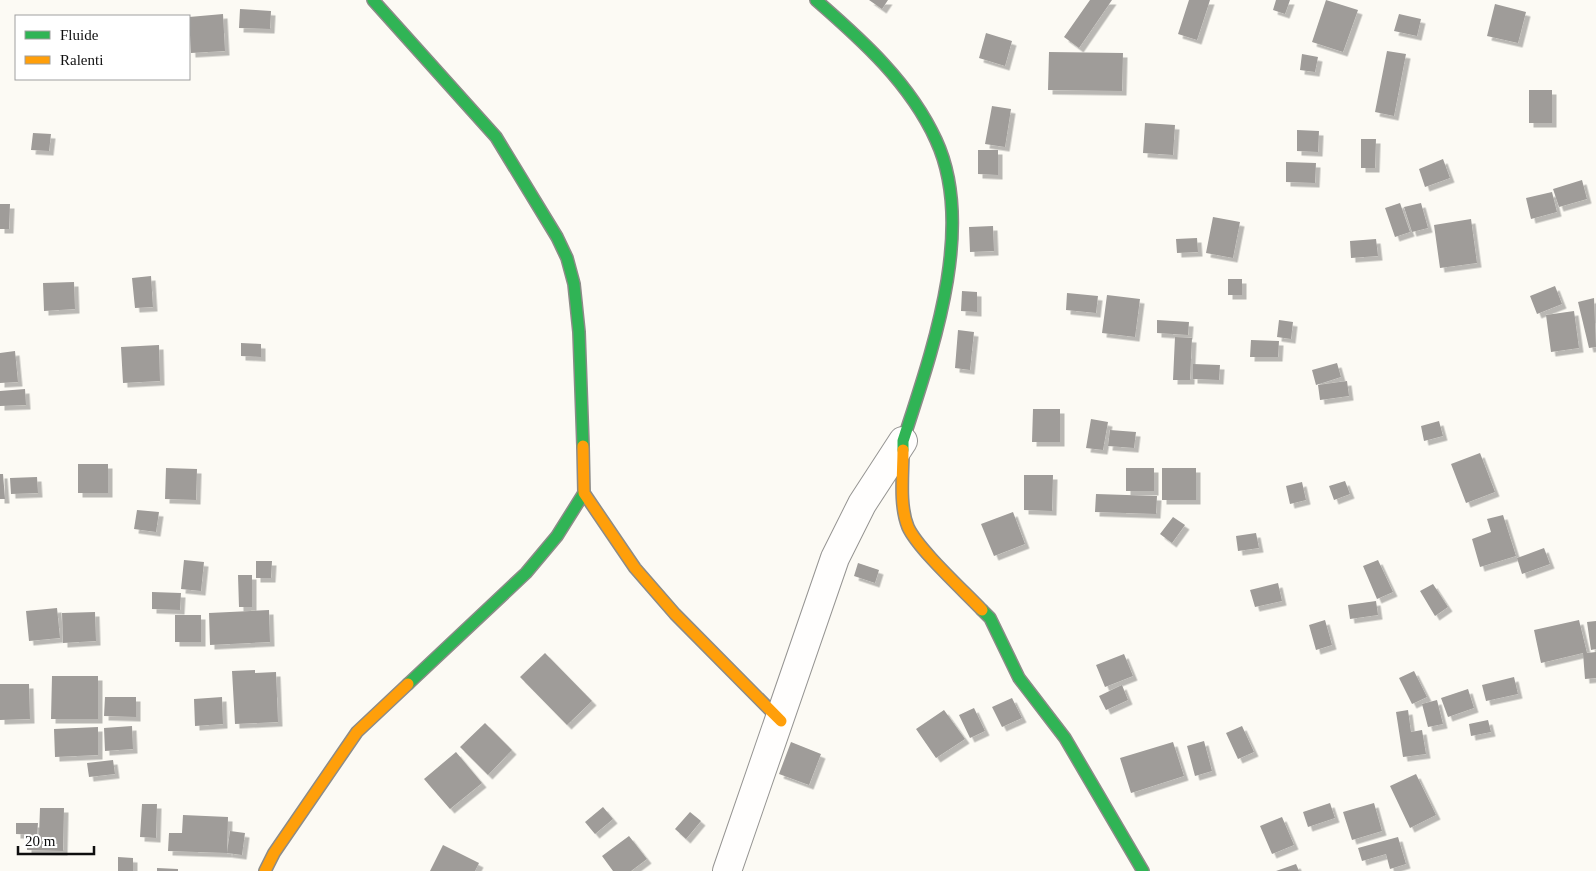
<svg xmlns="http://www.w3.org/2000/svg" width="1596" height="871" font-family="'Times New Roman',serif">
	<style>
		.building { fill: #9f9c99; filter: url(#shadow) }
		.lines { fill: none; stroke-linecap: round; stroke-linejoin: round }
		.street-casing { stroke: #959492; stroke-width: 30 }
		.fast-casing { stroke: #8c8b88; stroke-width: 14 }
		.slow-casing { stroke: #8c8b88; stroke-width: 14 }
		.street { stroke: #fffefd; stroke-width: 28 }
		.fast { stroke: #30b455; stroke-width: 11 }
		.slow { stroke: #ff9f0a; stroke-width: 11 }
	</style>
	<defs>
		<filter id="shadow"><feDropShadow dx="4.5" dy="4.5" stdDeviation="0" flood-color="#0004"/></filter>
	</defs>
	<rect width="100%" height="100%" fill="#fcfaf4"/>
	<path class="building" d="M869 0H888L882 9Z
		M1090 0H1112L1079 48 1064 37Z
		M1189 0H1210L1197 40 1178 34Z
		M1276 0H1290L1285 14 1273 10Z
		M1326 0 1358 10 1343 52 1312 42Z
		M1495 4 1526 12 1518 43 1487 36Z
		M240 9 271 11 270 29 239 28Z
		M223 14 225 51 191 53 189 17Z
		M1399 14 1421 19 1417 36 1394 31Z
		M986 33 1012 41 1005 66 979 58Z
		M1387 51 1406 54 1394 116 1375 112Z
		M1049 52 1123 53 1122 91 1048 90Z
		M1302 54 1318 57 1315 72 1300 70Z
		M1529 90H1552V123H1529Z
		M992 106 1011 109 1005 147 985 144Z
		M1145 123 1175 125 1173 155 1143 153Z
		M1297 130 1319 131 1318 152 1297 151Z
		M33 133 51 134 49 151 31 150Z
		M1361 139H1376L1375 168H1361Z
		M978 150H998V175L978 174Z
		M1443 159 1450 178 1425 187 1419 169Z
		M1286 162 1316 163 1315 183 1286 182Z
		M1582 180 1587 199 1559 207 1553 189Z
		M1552 192 1557 212 1531 219 1526 198Z
		M1400 203 1410 232 1395 237 1385 208Z
		M1421 203 1428 228 1412 232 1404 207Z
		M0 204H10L9 229H0Z
		M1213 217 1240 222 1233 258 1206 253Z
		M1471 219 1477 263 1440 268 1434 225Z
		M993 226 994 251 970 252 969 227Z
		M1197 238 1198 252 1177 253 1176 239Z
		M1376 239 1378 256 1351 258 1350 241Z
		M151 276 153 307 135 308 132 278Z
		M1228 279H1242V295H1228Z
		M74 282 75 309 44 311 43 283Z
		M1555 286 1562 304 1537 314 1530 296Z
		M962 291 977 292V312L961 311Z
		M1067 293 1098 296 1096 313 1066 310Z
		M1107 295 1140 299 1135 337 1102 333Z
		M1594 298 1596 347 1589 348 1578 302Z
		M1574 311 1579 348 1551 352 1546 315Z
		M1157 320 1189 322 1188 335 1157 333Z
		M1279 320 1293 322 1291 339 1277 337Z
		M958 330 974 332 970 370 955 368Z
		M1175 337 1192 338 1190 380H1173Z
		M1251 340 1279 341 1278 357H1250Z
		M241 343 261 344V357L241 356Z
		M159 345 160 381 123 383 121 347Z
		M15 351 18 382 0 383V353Z
		M1337 363 1341 377 1316 385 1312 370Z
		M1193 364 1220 365 1219 380 1193 379Z
		M1347 381 1349 396 1320 400 1318 385Z
		M25 389 26 405 0 406V391Z
		M1033 409H1060V442H1032Z
		M1091 419 1108 422 1103 450 1086 448Z
		M1439 421 1443 436 1424 441 1421 426Z
		M1110 430 1136 432 1134 448 1108 446Z
		M1480 453 1495 492 1466 503 1451 464Z
		M78 464H108V493H78Z
		M166 468 197 469 196 500 165 499Z
		M1126 468H1154V491H1126Z
		M1162 468H1196V500H1162Z
		M0 474H3L5 499H0Z
		M1024 475H1053L1052 511 1024 510Z
		M37 477 38 493 11 494 10 478Z
		M1345 481 1350 494 1334 500 1329 486Z
		M1302 482 1306 500 1290 504 1286 486Z
		M1096 494 1157 496 1156 514 1095 512Z
		M137 510 159 512 156 532 134 529Z
		M1013 512 1025 544 994 556 981 524Z
		M1503 515 1516 556 1480 567 1472 539 1491 532 1487 519Z
		M1173 517 1185 525 1172 543 1160 534Z
		M1256 533 1259 548 1238 551 1236 536Z
		M1544 548 1550 564 1522 574 1517 558Z
		M184 560 204 562 201 591 181 589Z
		M1378 560 1393 592 1377 599 1363 566Z
		M256 561H272L271 578H256Z
		M858 563 879 570 875 583 854 576Z
		M238 575H252V607H239Z
		M1278 583 1282 601 1255 607 1250 590Z
		M1433 584 1448 607 1435 616 1420 591Z
		M152 592 181 593 180 610 152 609Z
		M1376 601 1378 615 1350 619 1348 605Z
		M57 608 60 638 29 641 26 611Z
		M269 610 270 642 210 645 209 613Z
		M95 612 96 641 63 643 62 613Z
		M175 615H201V642H175Z
		M1325 620 1332 645 1316 650 1309 625Z
		M1579 620 1587 653 1596 652V678L1585 679 1583 653 1541 663 1534 630Z
		M1596 621V649L1591 650 1587 622Z
		M545 653 592 701 567 725 520 677Z
		M1124 654 1133 676 1105 687 1096 665Z
		M255 670V673L276 672 278 722 235 724 232 671Z
		M1414 671 1427 697 1412 704 1399 678Z
		M52 676H98V719H51Z
		M1514 677 1518 694 1486 701 1482 685Z
		M0 684H29L30 719 0 720Z
		M1122 685 1128 700 1106 710 1099 696Z
		M1468 689 1474 708 1448 717 1441 698Z
		M105 697H136V717L104 716Z
		M222 697 223 724 195 726 194 699Z
		M1012 698 1022 718 1002 727 992 707Z
		M1437 700 1443 724 1428 727 1422 704Z
		M974 708 985 731 970 738 959 715Z
		M944 710 965 739 936 758 916 729Z
		M1408 710 1411 732 1422 730 1426 754 1403 757 1396 712Z
		M1488 720 1491 732 1471 736 1469 724Z
		M485 723 512 750 488 775 460 747Z
		M132 726 133 749 105 751 104 728Z
		M1242 726 1254 752 1238 759 1226 733Z
		M98 727V755L55 757 54 729Z
		M1204 741 1212 771 1195 776 1187 746Z
		M791 742 821 754 809 785 779 774Z
		M1173 742 1184 776 1131 793 1120 758Z
		M456 752 482 783 450 809 424 779Z
		M113 760 115 774 89 777 87 763Z
		M1416 774 1436 815 1410 828 1390 786Z
		M1330 803 1335 818 1308 827 1303 812Z
		M1374 803 1382 831 1352 840 1343 812Z
		M142 804H157L156 838 140 837Z
		M603 807 613 819 595 834 585 822Z
		M40 808H64L63 851 27 850V836H39Z
		M690 812 701 821 686 839 675 829Z
		M183 815 228 817 227 853 168 851 169 833H182Z
		M1282 817 1294 845 1272 854 1260 826Z
		M16 823H38L37 835 16 834Z
		M230 831 245 833 242 855 227 853Z
		M629 836 647 859 631 871H613L602 856Z
		M1398 837 1406 864 1390 869 1386 854 1362 861 1358 848Z
		M443 845 479 863 475 871H430Z
		M118 857 133 858V871H118Z
		M1296 864 1299 871H1276Z
		M157 868 178 869V871H157Z"/>
	<g class="lines">
		<g class="street-casing">
			<path id="street" d="M727 871 835 558 862 504 903 441"/>
		</g>
		<g class="fast-casing">
			<path id="fast" d="M373 0 496 137 557 237 567 258 574 284 579 332 583 446
				M816 0C862 40 910 83 936 140 977 228 931 354 903 441V450
				M982 610 990 618 1019 678 1065 738 1143 871
				M408 684 526 573 557 536 584 493"/>
		</g>
		<g class="slow-casing">
			<path id="slow" d="M583 446 584 493 635 568 675 614 781 721
				M903 450C903 474 899 505 908 527 918 549 963 590 982 610
				M265 871 274 853 357 732 408 684"/>
		</g>
		<use href="#street" class="street"/>
		<use href="#fast" class="fast"/>
		<use href="#slow" class="slow"/>
	</g>
	<rect x="15" y="15" width="175" height="65" fill="#ffffff" stroke="#9f9f9f"/>
	<rect x="25" y="31" width="25" height="8" fill="#30b455" stroke="#9f9f9f"/>
	<text x="60" y="40" font-size="15" fill="#0e0e0e">Fluide</text>
	<rect x="25" y="56" width="25" height="8" fill="#ff9f0a" stroke="#9f9f9f"/>
	<text x="60" y="65" font-size="15" fill="#0e0e0e">Ralenti</text>
	<path d="M18 846v8h76v-8" fill="none" stroke="#0e0e0e" stroke-width="2.5"/>
	<text x="25" y="846" font-size="15" fill="#0e0e0e" stroke="#ffffff" stroke-width="4" paint-order="stroke">20 m</text>
</svg>
